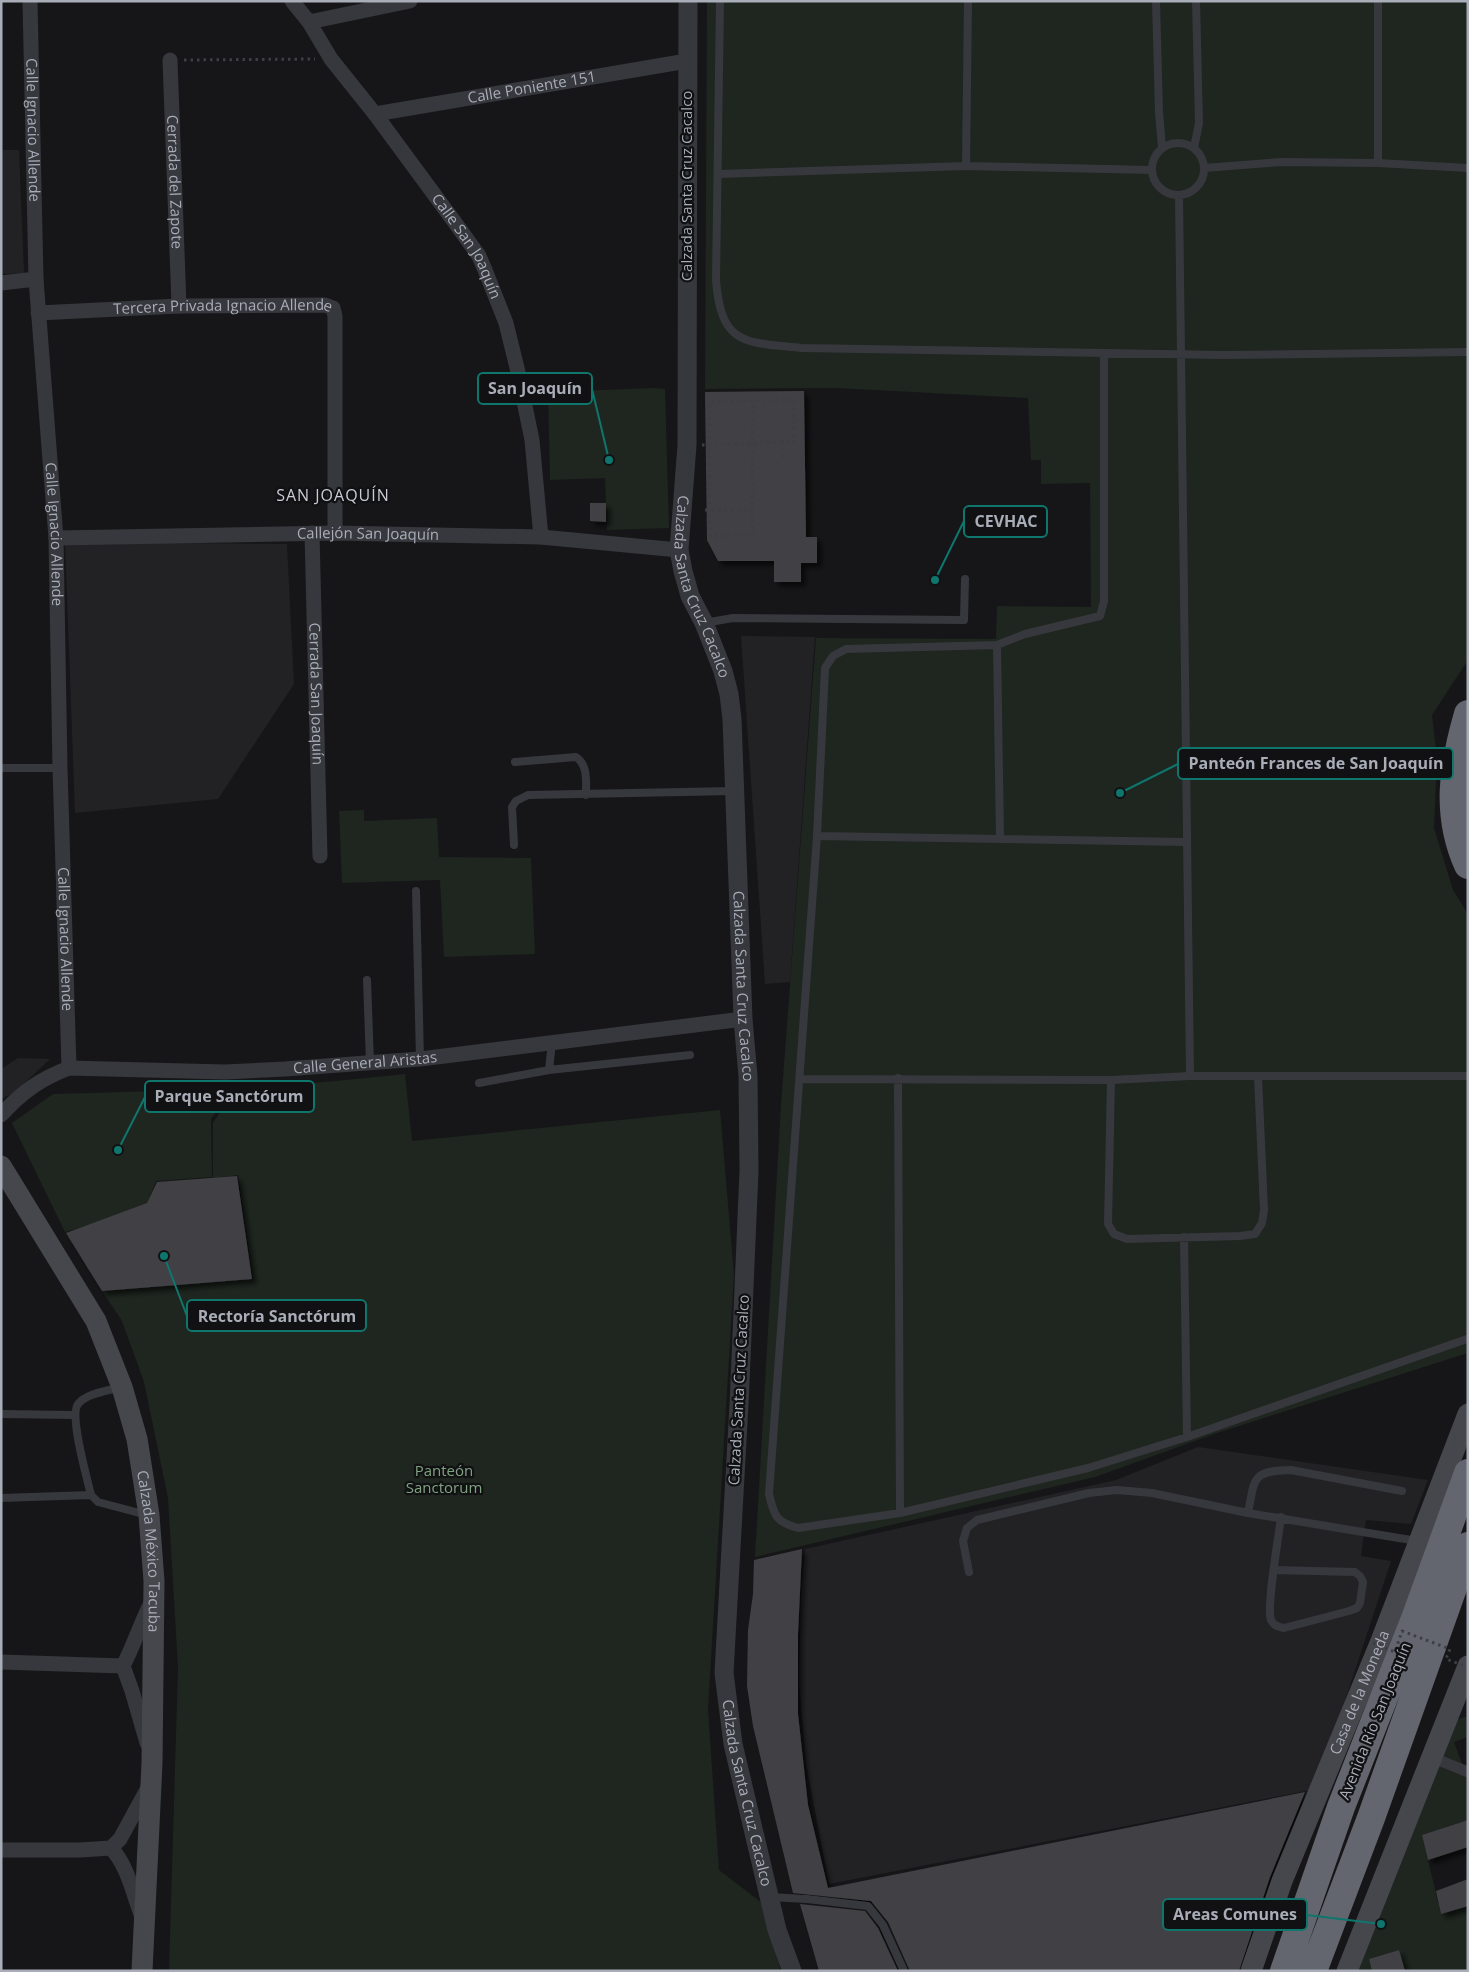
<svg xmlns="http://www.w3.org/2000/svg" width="1469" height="1972" font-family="'Open Sans',sans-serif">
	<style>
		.built { fill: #222225 }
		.green { fill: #1e261f }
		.building { fill: #404145; filter: url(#shadow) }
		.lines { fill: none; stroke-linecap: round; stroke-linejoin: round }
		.path { stroke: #3d3f44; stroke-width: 3; stroke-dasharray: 2.5 4; stroke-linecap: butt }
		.service { stroke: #37383d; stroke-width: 8 }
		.pedestrian { stroke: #37383d; stroke-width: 11 }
		.minor { stroke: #37383d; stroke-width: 15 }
		.tertiary { stroke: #37383d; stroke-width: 19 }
		.secondary { stroke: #45474d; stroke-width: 21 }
		.motorway { stroke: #63666e; stroke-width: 28 }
		.path-bridge { stroke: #3d3f44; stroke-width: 3; stroke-dasharray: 2.5 4; stroke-linecap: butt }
		.labels { text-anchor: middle; stroke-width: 4.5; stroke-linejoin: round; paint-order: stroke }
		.street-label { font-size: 15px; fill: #a8adb8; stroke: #111113 }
		.park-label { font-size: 15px; fill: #7fa381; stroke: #111113 }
		.neighbourhood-label { font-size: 16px; letter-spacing: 1px; fill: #c9ccd4; stroke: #111113 }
		.leader { fill: none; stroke: #0f766e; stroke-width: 2 }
		.callout-dot { fill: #0f766e; stroke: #111113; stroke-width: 2 }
		.callout { fill: #111113; stroke: #0f766e; stroke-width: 2 }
		.callout-label { font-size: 16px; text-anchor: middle; font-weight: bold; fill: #a8adb8 }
	</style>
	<defs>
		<filter id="shadow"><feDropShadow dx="4.5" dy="4.5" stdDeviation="2.5" flood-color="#0009"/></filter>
	</defs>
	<rect width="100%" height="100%" fill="#161618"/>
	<path class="built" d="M1 150H19L24 273 1 274Z
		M65 542 287 544 294 684 218 799 75 813Z
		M741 636 815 637 790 982 765 984Z
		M18 1058 50 1059 14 1093 1 1099V1069Z
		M1198 1447 1428 1480 1411 1524 1366 1520 1361 1556 1391 1561 1316 1789 829 1884 806 1764 799 1682 801 1592 805 1549 1116 1480Z"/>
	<path class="green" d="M707 1H1468V660L1432 715 1437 759 1434 828 1453 890 1468 914V1353L1217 1433 1095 1477 755 1557 781 1105 816 638 996 639 997 606 1091 607 1090 483 1041 484V460H1031L1028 398 836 388 705 389Z
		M654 388 665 389 669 528 607 530 605 478 550 480 548 392Z
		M364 810V821L437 818 439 857 531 858 535 954 444 957 440 880 342 883 339 811Z
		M405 1074 412 1141 720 1110 734 1275 708 1709 719 1870 762 1903 781 1971H169L178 1667 168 1498 144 1382 122 1321 102 1291 253 1279 238 1175 213 1178V1123L235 1089 336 1081Z
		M232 1089 211 1119 212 1177 156 1181 147 1203 89 1225 65 1232 12 1123 53 1094Z
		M1468 1716V1737L1454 1742 1464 1769 1468 1768V1820L1422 1835 1441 1914 1466 1906 1468 1914V1971H1401L1395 1951 1369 1959 1372 1971H1352L1449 1722Z"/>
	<path class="building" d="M804 391 806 537H817V563H801V582H774V561H718L707 540 705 392Z
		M590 503H606V522L590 521Z
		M237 1176 252 1279 102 1291 66 1233 147 1203 157 1182Z
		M802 1549 798 1634V1714L808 1805 828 1888 1305 1792 1270 1877 1239 1971H910L888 1922 871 1901 793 1893 753 1726 747 1686 748 1630 753 1594 754 1560Z
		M1468 1820V1847L1428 1860 1422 1835Z
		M1468 1879V1906L1441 1914 1436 1891Z
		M800 1904 865 1911 878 1928 898 1971H819Z
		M1399 1950 1405 1971H1372L1369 1959Z"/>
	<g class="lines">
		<path class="path" d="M184 60 315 59
			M783 442V460
			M702 445H709L783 442H794V400L710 401C709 446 709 491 710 536L753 535 752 510
			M705 510H752L753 400"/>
		<path class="service" d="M720 1 716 280C721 346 745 342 801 348L1222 355 1468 352
			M1156 1 1159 112 1162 148
			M1152 169a26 26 0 1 1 52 0a26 26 0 1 1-52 0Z
			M1194 148 1199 123 1196 1
			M1378 163V1
			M966 166 968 1
			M1204 168 1281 162 1378 163 1468 168
			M718 174 966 166 1151 170
			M1179 195 1190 1076
			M1104 353V601L1100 616 1025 634 997 645 846 649 833 656 825 668 817 836 769 1494C774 1516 776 1522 798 1528L900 1513 1088 1468 1187 1437 1467 1339
			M704 623 733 618 964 620 965 579
			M997 645 1000 839
			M515 762 576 757C588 765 586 781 586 795
			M1 768H60
			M817 836 1186 842
			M514 845 512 807 516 801 528 795 734 791
			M416 891 420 1059
			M367 980 370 1063
			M549 1070 690 1055
			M898 1078 900 1513
			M800 1079 1111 1080 1190 1076H1468
			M1111 1080 1108 1224 1114 1234 1127 1239 1240 1236 1255 1234 1262 1223 1264 1210 1258 1077
			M479 1083 549 1070 552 1042
			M1184 1237 1187 1437
			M121 1387C108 1391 87 1393 78 1404 69 1415 87 1478 91 1495L98 1502 147 1515
			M1 1414 74 1415
			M1 1498 91 1495
			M1248 1513C1255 1478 1251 1471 1291 1470L1402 1491
			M1274 1570 1355 1572 1360 1576 1363 1582 1360 1603 1357 1608 1349 1611 1284 1628C1279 1627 1274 1626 1271 1620 1266 1607 1279 1535 1281 1517
			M969 1572 963 1541 967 1528 977 1520 1089 1493 1117 1490 1152 1493 1248 1513 1417 1541
			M769 1897 807 1899 868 1906 883 1925 904 1971"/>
		<path class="pedestrian" d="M1431 1757 1468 1772"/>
		<g class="minor">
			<path id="s1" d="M30 1 36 279 56 538 60 768 69 1068"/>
			<path id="s2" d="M292 1 309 22 331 59 375 114 456 224 479 256 485 270 506 323 518 372 532 440 541 537"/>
			<path d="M309 22 410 1"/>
			<path id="s3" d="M170 60 179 306"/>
			<path id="s4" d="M375 114 687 61"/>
			<path d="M1 283 36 279"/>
			<path id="s5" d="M38 313 179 306 325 305 333 308 335 316V533"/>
			<path id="s6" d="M312 533 320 856"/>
			<path id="s7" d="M56 538 335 533 541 537 679 550"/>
			<path id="s8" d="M1 1115C22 1092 40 1079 69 1068L225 1072 285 1069 420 1059 743 1019"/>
			<path d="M1 1662 123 1666"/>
			<path d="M123 1666 132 1691 147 1743"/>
			<path d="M123 1666C134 1645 141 1622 152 1601"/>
			<path d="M111 1848C128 1866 133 1894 142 1917"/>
			<path d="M1 1850H80L111 1848 120 1839 149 1786"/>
		</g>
		<path class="tertiary" id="s9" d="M688 1 687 445 679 550 683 571 690 596 704 623 723 671 729 694 732 719 743 1019 748 1076 749 1171 739 1405 724 1673 733 1744 777 1930 792 1971"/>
		<g class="secondary">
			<path id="s10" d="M1 1166 96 1321 122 1387 137 1439 149 1515 154 1581 152 1763 142 1971"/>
			<path id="s11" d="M1251 1971 1282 1881 1381 1641 1468 1414"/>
			<path d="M1347 1971 1468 1666"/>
		</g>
		<path class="motorway" d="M1468 714C1453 766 1445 814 1468 865
			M1284 1971 1341 1807 1416 1616 1468 1473
			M1313 1971 1371 1818 1468 1546"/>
		<path class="path-bridge" d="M1373 1643 1395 1652 1402 1631 1450 1649 1446 1659 1468 1667"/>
	</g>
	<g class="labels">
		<g class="street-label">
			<text dy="5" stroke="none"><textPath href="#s4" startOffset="159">Calle Poniente 151</textPath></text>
			<text dy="5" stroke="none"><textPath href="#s1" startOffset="129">Calle Ignacio Allende</textPath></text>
			<text dy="5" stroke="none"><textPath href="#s3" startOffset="122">Cerrada del Zapote</textPath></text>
			<text transform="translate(687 186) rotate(-90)" y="5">Calzada Santa Cruz Cacalco</text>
			<text dy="5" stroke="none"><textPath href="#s2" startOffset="302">Calle San Joaquín</textPath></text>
			<text dy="5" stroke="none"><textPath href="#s5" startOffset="185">Tercera Privada Ignacio Allende</textPath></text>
			<text dy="5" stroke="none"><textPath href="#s1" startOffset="534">Calle Ignacio Allende</textPath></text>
			<text dy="5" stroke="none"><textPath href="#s7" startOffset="312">Callejón San Joaquín</textPath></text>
			<text dy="5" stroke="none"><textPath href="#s9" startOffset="590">Calzada Santa Cruz Cacalco</textPath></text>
			<text dy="5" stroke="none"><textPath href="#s6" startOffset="161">Cerrada San Joaquín</textPath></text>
			<text dy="5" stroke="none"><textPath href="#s1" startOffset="939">Calle Ignacio Allende</textPath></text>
			<text dy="5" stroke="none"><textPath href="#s9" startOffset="995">Calzada Santa Cruz Cacalco</textPath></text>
			<text dy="5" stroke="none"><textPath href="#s8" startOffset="380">Calle General Aristas</textPath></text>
			<text transform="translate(739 1390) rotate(-87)" y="5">Calzada Santa Cruz Cacalco</text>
			<text dy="5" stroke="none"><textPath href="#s10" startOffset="420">Calzada México Tacuba</textPath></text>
			<text dy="5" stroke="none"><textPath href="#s11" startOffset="299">Casa de la Moneda</textPath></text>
			<text transform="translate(1375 1721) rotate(-68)" y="5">Avenida Río San Joaquín</text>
			<text dy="5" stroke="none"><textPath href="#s9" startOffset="1805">Calzada Santa Cruz Cacalco</textPath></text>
		</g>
		<g class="park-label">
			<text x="444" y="1476">Panteón<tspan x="444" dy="17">Sanctorum</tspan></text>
		</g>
		<g class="neighbourhood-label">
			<text x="333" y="501">SAN JOAQUÍN</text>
		</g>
	</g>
	<path class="leader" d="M609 460L592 389M935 580L964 521M1120 793L1178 764M118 1150L145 1097M164 1256L187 1316M1381 1924L1307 1915"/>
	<g class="callout-dot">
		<circle cx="609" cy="460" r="5"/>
		<circle cx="935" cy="580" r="5"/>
		<circle cx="1120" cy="793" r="5"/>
		<circle cx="118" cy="1150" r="5"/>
		<circle cx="164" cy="1256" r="5"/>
		<circle cx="1381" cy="1924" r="5"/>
	</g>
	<g class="callout">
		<rect x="478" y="373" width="114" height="31" rx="5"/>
		<rect x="964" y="506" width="83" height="31" rx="5"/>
		<rect x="1178" y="748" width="275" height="31" rx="5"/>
		<rect x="145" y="1081" width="169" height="31" rx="5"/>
		<rect x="187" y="1300" width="179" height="31" rx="5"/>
		<rect x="1163" y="1899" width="144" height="31" rx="5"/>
	</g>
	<g class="callout-label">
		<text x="535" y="394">San Joaquín</text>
		<text x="1006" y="527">CEVHAC</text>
		<text x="1316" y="769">Panteón Frances de San Joaquín</text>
		<text x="229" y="1102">Parque Sanctórum</text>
		<text x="277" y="1322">Rectoría Sanctórum</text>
		<text x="1235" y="1920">Areas Comunes</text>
	</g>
	<rect width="1469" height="1972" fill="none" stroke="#a8adb8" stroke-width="5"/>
</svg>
